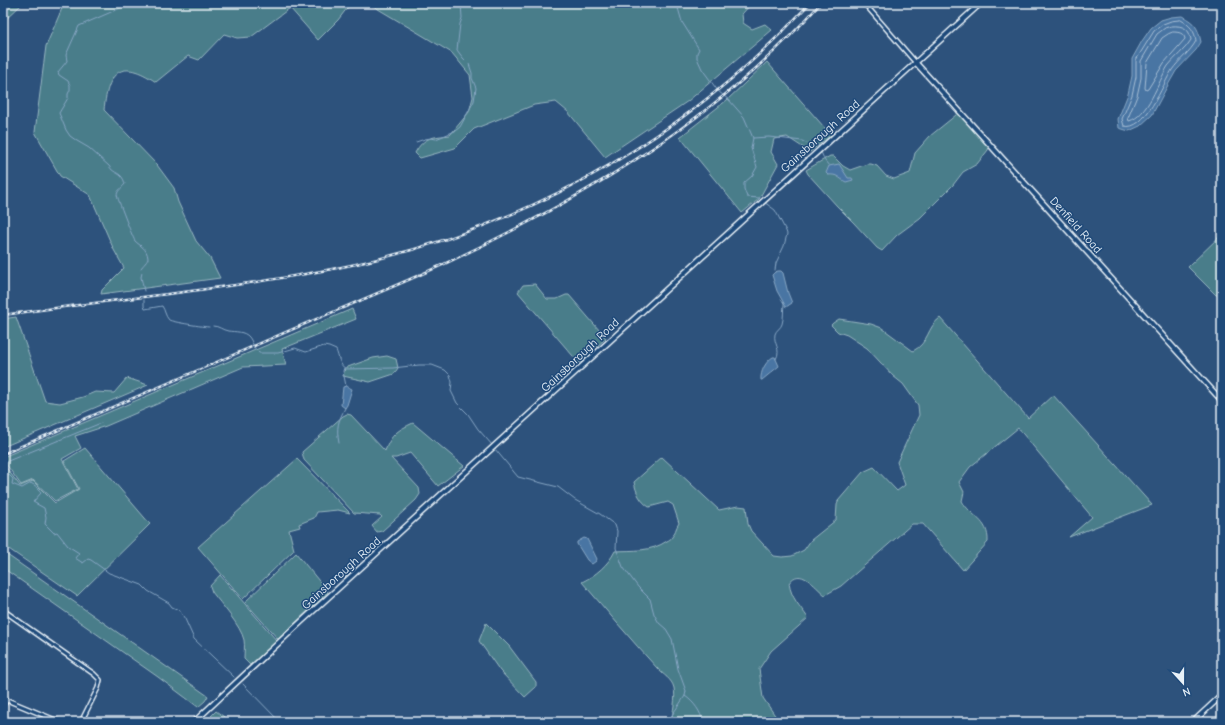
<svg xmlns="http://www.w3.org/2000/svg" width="1225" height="725" font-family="'Comic Neue',sans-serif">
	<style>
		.green { fill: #497d8a; stroke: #98b7c1 }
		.water { fill: #4875a3; stroke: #88a7c5 }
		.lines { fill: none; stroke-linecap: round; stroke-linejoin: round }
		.shore { stroke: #a8bfd6; stroke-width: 1 }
		.stream { stroke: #88a7c5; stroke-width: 1 }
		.street-casing { stroke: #e8f1f8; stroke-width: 6 }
		.secondary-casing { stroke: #e8f1f8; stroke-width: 7 }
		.street { stroke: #1f4a7a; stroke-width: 3 }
		.secondary { stroke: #1f4a7a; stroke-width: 4 }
		.rail-casing { stroke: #e8f1f8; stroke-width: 2.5 }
		.rail { stroke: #1f4a7a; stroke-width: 1; stroke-dasharray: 3; stroke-linecap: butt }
		.labels { text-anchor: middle; stroke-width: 3; stroke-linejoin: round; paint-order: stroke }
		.street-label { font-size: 12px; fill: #e8f1f8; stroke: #1f4a7a }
	</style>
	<rect width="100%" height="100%" fill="#2d527c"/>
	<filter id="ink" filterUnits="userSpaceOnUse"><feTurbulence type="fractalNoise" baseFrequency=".025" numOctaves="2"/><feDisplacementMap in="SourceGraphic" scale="8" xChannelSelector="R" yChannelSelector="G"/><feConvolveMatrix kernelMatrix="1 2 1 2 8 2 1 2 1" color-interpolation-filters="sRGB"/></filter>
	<g filter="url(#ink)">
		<path class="green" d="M3 3H23L3 22Z
			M63 3H351L338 20 318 40 290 8 251 37 237 38 224 34 199 60 188 56 156 82C121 58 108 71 104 110L157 165 174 188 178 202 196 241 210 258 220 278 101 294 102 290 124 268 114 250 90 195 60 176 35 132 46 46 63 6Z
			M368 3H752L742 14 743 23 752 29 765 24 772 30 688 101 605 157 568 112 556 102 534 105 474 129 455 148 420 158 415 153C424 136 434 137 450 135L469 112 473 97 470 75 452 53Z
			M767 62 831 135 810 152 787 137 774 139 771 152 778 164 759 199 742 213 680 137 727 100Z
			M959 111 982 135 989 147 988 150 977 164 963 172 953 185 920 218 897 235 882 251 877 248 854 223 837 206 808 174 806 170 830 156H833L843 166 850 170 867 164H871L877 166 886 176 894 179 910 173 915 153 930 136 956 115Z
			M1222 234V296L1216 295 1188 267Z
			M535 284 547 299H557L566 295H569L606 338 579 363 518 292 523 285Z
			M352 309 356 319 282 349 286 365 243 367 106 426 75 436 81 448 62 459 78 489 55 501 33 480 21 485 6 464 3 465V457Z
			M16 317 45 401 60 403 83 397 95 392 114 393 127 378 148 385 3 447V319Z
			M940 318 1028 418 1053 395 1152 505 1069 537 1092 517 1018 428 970 467 959 482 964 492 962 501C971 517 989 520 988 542L963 570 923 524H912L841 586 825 595C815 587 800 566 789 583 791 598 800 606 808 618L771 651 759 669 763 698 774 714 779 722H703L700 720 697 722H671C673 713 676 697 674 688 672 679 663 675 657 668 631 640 607 611 582 582 596 575 608 565 615 551 634 550 651 552 667 541 669 540 671 539 672 537 675 534 676 527 679 523L673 505 668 502 649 507C640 501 636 492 634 482L662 457 719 510 738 506 746 507 748 524 751 531 774 556 782 557 792 556 804 550 811 540 836 520 837 505 838 501 863 472 874 467 897 491 905 485 897 462 919 415 918 405 903 384 893 376 867 348 847 335 838 332 831 325 833 323 839 319 871 324 882 328 913 351C929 343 927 327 940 318Z
			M387 356 396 359 398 368 394 374 370 382 343 376 345 368 373 358Z
			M347 414 351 415 385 451C391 434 398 430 413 423L464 466 438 486 410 453 396 458H391L419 488 420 494 416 500 382 531 377 532 372 526 382 517 380 515 354 513 304 460 302 452 343 416Z
			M85 448 150 524 77 596 3 545V467L5 466 20 486 33 481 55 503 79 489 64 461Z
			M297 459 350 513 338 510 317 512 314 518 299 524 300 527 289 530 294 550 243 599 198 547Z
			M3 552 208 696 205 701 198 707 158 677 3 568Z
			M296 553 328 592 278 639 245 602Z
			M220 575 277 641 250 665 244 659C244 652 245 646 244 640 241 626 221 604 212 592L210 586Z
			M486 623 509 646 536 682V687L525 697 500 671 479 641Z
			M216 711 231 722H220L211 716Z"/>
		<path class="water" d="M1182 16C1195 23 1198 27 1201 42L1196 50 1176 71 1168 85 1152 115 1140 126 1129 131 1119 128 1118 119 1128 94 1132 76V59L1142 41 1151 28 1161 20 1171 17Z
			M839 164 848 178H852L853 180 846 182C838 178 838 174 828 175L826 173 829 166Z
			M778 271H781L783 273 788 293 792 303 786 307 777 291 772 275 775 272Z
			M773 357H775L779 366 762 380H761C760 372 766 361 773 357Z
			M346 386 352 389 347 405 345 408 341 405 343 387Z
			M584 538 587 539 597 559 596 561 592 564 587 560 577 544V542Z"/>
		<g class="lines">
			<path class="shore" d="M1181 20C1190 25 1195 31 1196 41 1190 52 1179 60 1172 70 1163 84 1145 132 1124 126L1122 119 1132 95 1136 77V60L1154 31 1163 24 1171 21Z
				M1172 26C1183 25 1190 29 1191 40 1185 50 1175 57 1168 66 1158 82 1148 116 1129 121L1128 118 1137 96 1141 78V61L1157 34 1165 28Z
				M1173 32C1179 32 1184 33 1185 39L1164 63 1148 89 1146 90 1145 88 1147 63 1162 38 1168 34Z"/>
			<path class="stream" d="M129 3 125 6 79 26 66 55 67 61 58 72 59 75 68 81 70 85V90L68 94V98L59 113 66 130 70 136 77 141 89 148 109 166C114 175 122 171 125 184 123 187 118 190 117 194 117 198 132 236 135 241 140 246 147 248 148 258 148 261 143 265 141 268
				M670 3 678 8 682 22 697 46 699 49 697 53V58L702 69 718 91 729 100 744 117 753 138 751 148 757 167 752 176 744 183V189L747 197 759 198 761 200
				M753 138 769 137 802 141 806 143 818 145 819 149
				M416 142 425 139 431 138 436 139 455 131 460 127 474 101 476 88 472 78V73L469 64 463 58 457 50 460 24 462 18 461 3
				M821 152 825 161 829 166
				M764 202 775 210 786 231 787 234 784 246 776 263 775 270
				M142 273 141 277 144 291
				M144 300V306L145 309 162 306C165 310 165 316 169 320 172 322 205 327 209 327
				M213 326C219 326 222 330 228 331 235 332 244 331 249 337 253 342 253 348 259 353H278L295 348 306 352 324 346 329 347 336 350C339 357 339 365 346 369L393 368 419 365H432L445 370 450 375 452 382 451 391 457 403 468 414 478 429 493 446
				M776 359C782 349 773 344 775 334 776 330 781 328 782 324 784 318 783 310 784 304
				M344 368 343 371 346 386
				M339 443C336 427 338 422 345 408
				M495 449 518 477 558 487 575 500 600 514 615 525 617 531 616 548 623 567 638 587 650 599 654 614 659 623 666 629 672 639 678 669 686 691 685 696 672 715 670 722
				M3 463 101 423
				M3 474 9 475 13 479 12 484 22 488 31 483 37 487 41 493 33 502 44 508 46 517 45 524 54 533 57 532 68 546 79 553 75 558 83 563 88 559 91 560 109 573 142 585 148 591 169 603 172 607 179 610 185 619 194 639 234 677
				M243 684 280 722
				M685 696C694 702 701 712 703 722"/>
			<g class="street-casing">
				<path id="street" d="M864 3 916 63
					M3 610 94 674 100 680 98 688 81 722
					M3 695 7 700 60 722
					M3 706 7 700"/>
			</g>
			<g class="secondary-casing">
				<path id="secondary" d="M916 63 1222 401
					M194 722 301 622 981 3
					M1193 722 1222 695"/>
			</g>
			<use href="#street" class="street"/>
			<use href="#secondary" class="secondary"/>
			<g class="rail-casing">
				<path id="rail" d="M3 315C61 307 118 300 176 293 244 284 312 275 378 259 544 218 695 129 810 3
					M3 454C104 411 206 367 307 323 352 304 398 285 442 265 583 199 717 120 821 3"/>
			</g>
			<use href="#rail" class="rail"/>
		</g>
	</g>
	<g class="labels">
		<g class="street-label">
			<text transform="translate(820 136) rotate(-42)" y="4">Gainsborough Road</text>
			<text transform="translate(1076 225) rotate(48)" y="4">Denfield Road</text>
			<text transform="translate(580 355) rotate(-43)" y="4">Gainsborough Road</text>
			<text transform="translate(341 573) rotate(-42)" y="4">Gainsborough Road</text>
		</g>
	</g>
	<rect width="1225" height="725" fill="none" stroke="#1f4a7a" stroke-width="16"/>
	<rect x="8" y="8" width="1209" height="709" fill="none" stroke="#e8f1f8" stroke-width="1.5" filter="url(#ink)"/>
	<g transform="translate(1183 683) rotate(159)" stroke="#1f4a7a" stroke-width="3" paint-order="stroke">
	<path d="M0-3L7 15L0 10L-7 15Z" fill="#e8f1f8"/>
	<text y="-6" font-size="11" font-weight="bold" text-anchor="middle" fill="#e8f1f8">N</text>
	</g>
</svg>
